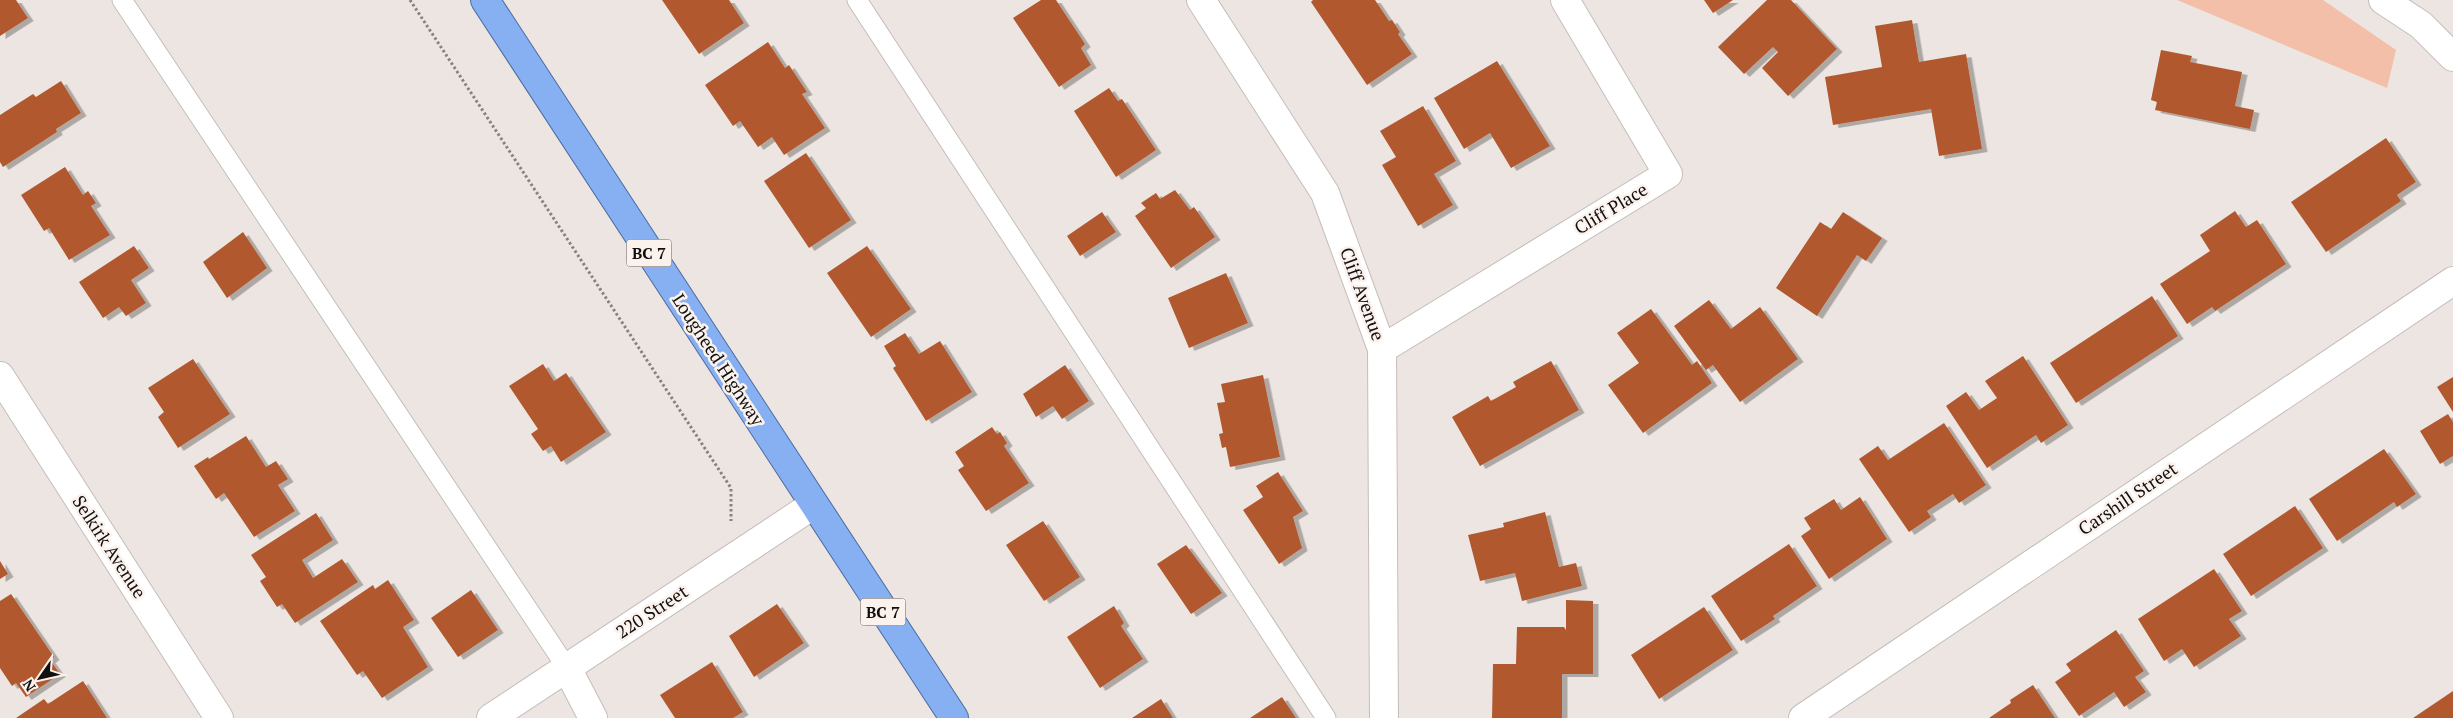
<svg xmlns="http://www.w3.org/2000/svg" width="2453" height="718" font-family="'PT Serif',serif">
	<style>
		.green { fill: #f4bfa9 }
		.building { fill: #b1592f; filter: url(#shadow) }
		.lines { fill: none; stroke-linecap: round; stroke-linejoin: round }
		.service-casing { stroke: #c5bdb9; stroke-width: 21 }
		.minor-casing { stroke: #c5bdb9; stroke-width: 30 }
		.tertiary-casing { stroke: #c5bdb9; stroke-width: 30 }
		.trunk-casing { stroke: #4b6ba0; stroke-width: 30 }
		.path { stroke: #87827f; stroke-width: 3; stroke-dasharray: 2.5 2.5; stroke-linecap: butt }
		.service { stroke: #fff; stroke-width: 19 }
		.minor { stroke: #fff; stroke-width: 28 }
		.tertiary { stroke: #fff; stroke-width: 28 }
		.trunk { stroke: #87b0f2; stroke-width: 28 }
		.labels { text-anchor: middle; stroke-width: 5; stroke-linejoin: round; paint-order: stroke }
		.shield { fill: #fbf2ee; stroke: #585451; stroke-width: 1 }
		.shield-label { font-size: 16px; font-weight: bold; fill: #12100e }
		.street-label { font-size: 18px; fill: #12100e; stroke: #fbf2ee }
	</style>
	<defs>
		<filter id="shadow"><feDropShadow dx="5.5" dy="3" stdDeviation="0" flood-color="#0004"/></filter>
	</defs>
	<rect width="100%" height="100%" fill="#ede5e1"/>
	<path class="green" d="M2177 0H2323L2396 50 2387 88Z"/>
	<path class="building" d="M0 0H16L28 18 0 36Z
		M662 0H729L744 23 699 54Z
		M1041 0H1056L1085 44 1081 48 1091 65 1059 87 1013 18Z
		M1313 0H1375L1389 21 1392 20 1400 32 1398 34 1412 54 1367 85 1311 2Z
		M1704 0H1733L1713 13Z
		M1767 0H1791L1837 49 1788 96 1762 68 1778 52 1773 47 1744 74 1718 47Z
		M1912 20 1919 62 1966 54 1982 149 1939 156 1931 109 1833 125 1825 77 1882 67 1875 26Z
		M768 42 785 68 789 65 807 92 802 94 825 128 784 155 772 137 758 147 740 121 733 126 705 85Z
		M2161 50 2192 56 2190 62 2242 72 2235 106 2254 110 2250 129 2155 110 2157 102 2151 100Z
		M1497 61 1550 146 1511 168 1490 133 1464 149 1434 98Z
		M61 81 81 113 56 129 57 132 3 167 0 162V115L33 94 36 97Z
		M1109 88 1118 101 1122 99 1156 150 1116 177 1074 111Z
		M1423 106 1456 161 1434 174 1453 205 1418 226 1382 165 1396 157 1380 131Z
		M2386 138 2416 182 2397 195 2401 201 2326 252 2291 202Z
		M806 153 851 220 809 248 764 181Z
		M65 167 83 195 88 191 96 203 91 206 110 235 69 260 49 228 44 231 21 195Z
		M1175 190 1190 210 1194 207 1215 237 1171 268 1135 216 1146 208 1141 203 1156 193 1160 199Z
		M2235 211 2246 227 2257 220 2286 264 2215 311 2212 307 2187 324 2160 284 2210 251 2200 235Z
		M1102 212 1116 232 1080 256 1067 236Z
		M1843 212 1882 238 1866 261 1857 255 1817 316 1776 288 1820 222 1831 229Z
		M243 232 267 268 227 298 203 262Z
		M134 246 149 268 131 280 146 303 126 316 119 307 103 318 79 282Z
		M867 246 911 309 871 337 827 273Z
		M1226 273 1248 323 1189 348 1168 298Z
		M2152 296 2178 336 2076 403 2050 363Z
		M1709 300 1731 329 1760 307 1798 359 1740 402 1713 365 1706 370 1674 326Z
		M1651 309 1692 365 1697 361 1712 383 1643 433 1608 385 1639 363 1617 333Z
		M905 333 919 354 940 341 972 392 926 421 893 368 896 366 884 346Z
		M2023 356 2068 425 2041 443 2036 435 1987 468 1946 406 1966 392 1979 410 1997 398 1985 381Z
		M193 359 230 414 178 448 158 417 164 412 148 388Z
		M1551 361 1579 410 1480 466 1452 417 1488 396 1491 401 1516 387 1513 382Z
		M543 364 554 381 566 373 606 432 561 462 551 446 543 451 531 434 538 429 509 386Z
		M1065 365 1089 401 1062 419 1053 406 1036 417 1023 394Z
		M1263 375 1280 457 1230 467 1226 447 1222 448 1219 434 1223 433 1217 403 1225 402 1221 384Z
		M2453 377V412L2437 387Z
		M2448 414 2453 422V456L2440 464 2420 431Z
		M1944 423 1986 485 1959 503 1953 494 1927 511 1931 517 1909 532 1859 459 1878 446 1888 460Z
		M992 427 997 434 1000 432 1007 443 1004 446 1029 483 986 511 958 470 964 466 955 452Z
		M246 436 266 467 276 461 288 479 278 485 295 511 254 537 224 493 216 499 194 466 208 457 209 459Z
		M2384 449 2416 494 2397 507 2394 502 2337 541 2309 499Z
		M1278 472 1303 511 1293 517 1302 548 1279 564 1243 510 1263 497 1256 486Z
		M1860 497 1887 539 1829 579 1801 536 1811 529 1804 518 1834 499 1841 510Z
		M2295 506 2323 548 2251 596 2223 554Z
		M1545 512 1559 567 1576 563 1582 586 1522 601 1515 573 1480 581 1468 535 1504 527 1503 523Z
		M316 513 333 540 302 560 313 578 342 559 358 582 295 623 282 604 277 607 260 581 266 577 251 555Z
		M1043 521 1080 577 1044 601 1006 545Z
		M1789 544 1817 586 1773 616 1775 619 1741 641 1711 596Z
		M1186 545 1222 593 1191 614 1157 564Z
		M0 561 8 574 0 579Z
		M2214 569 2242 611 2229 619 2241 636 2194 667 2182 649 2164 661 2138 619Z
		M388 580 414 620 403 627 428 667 382 698 363 671 357 675 320 621 373 585 375 589Z
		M471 590 498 630 458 657 431 618Z
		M11 594 54 657 50 660 60 674 26 697 16 683 12 686 0 668V601Z
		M1566 600 1593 601V674H1562V718H1492L1493 664H1516L1517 627H1564L1566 630Z
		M777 604 804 643 754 677 729 636Z
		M1114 606 1124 623 1121 626 1143 659 1100 688 1067 637Z
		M1704 607 1733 650 1659 699 1631 655Z
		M2116 630 2144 671 2135 677 2146 692 2124 707 2114 692 2079 716 2055 682 2071 671 2066 664Z
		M712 662 743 712 733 718H675L660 695Z
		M83 681 107 718H16L44 699 48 704Z
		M2033 685 2055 718H1989L2011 703 2010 700Z
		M2453 691V718H2413Z
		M1282 697 1296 718H1250Z
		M1161 699 1173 718H1132Z"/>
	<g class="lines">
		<g class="service-casing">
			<path id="service" d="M122 0 567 668
				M857 0 1326 718"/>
		</g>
		<g class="minor-casing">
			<path id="minor" d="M1201 0 1325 193 1382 349 1384 718
				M1382 349 1668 174 1565 0
				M0 376 219 718
				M567 668 593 718
				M491 718 813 505
				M1803 718 2453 281"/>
		</g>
		<g class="tertiary-casing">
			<path id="tertiary" d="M2383 0 2421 25 2453 57"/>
		</g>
		<g class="trunk-casing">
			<path id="trunk" d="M485 0 954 718"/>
		</g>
		<path class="path" d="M410 0 731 488V521"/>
		<use href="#service" class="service"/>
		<use href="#minor" class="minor"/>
		<use href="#tertiary" class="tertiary"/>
		<use href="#trunk" class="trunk"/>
	</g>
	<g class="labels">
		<g class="shield">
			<rect x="626.5" y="239.5" width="45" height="27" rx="4"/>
			<rect x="860.5" y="598.5" width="45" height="27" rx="4"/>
		</g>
		<g class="shield-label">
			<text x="649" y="259">BC 7</text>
			<text x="883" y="618">BC 7</text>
		</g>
		<g class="street-label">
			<text transform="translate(1611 209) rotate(-31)" y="6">Cliff Place</text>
			<text transform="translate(1362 294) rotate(70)" y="6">Cliff Avenue</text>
			<text transform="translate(718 360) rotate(57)" y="6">Lougheed Highway</text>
			<text transform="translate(2128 499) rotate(-34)" y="6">Carshill Street</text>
			<text transform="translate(109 547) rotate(57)" y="6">Selkirk Avenue</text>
			<text transform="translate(652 612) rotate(-33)" y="6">220 Street</text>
		</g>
	</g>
	<g transform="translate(40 678) rotate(236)" stroke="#fbf2ee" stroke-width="4" paint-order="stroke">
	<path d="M0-4L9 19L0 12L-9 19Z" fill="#12100e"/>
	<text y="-8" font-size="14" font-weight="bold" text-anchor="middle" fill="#12100e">N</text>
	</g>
</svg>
